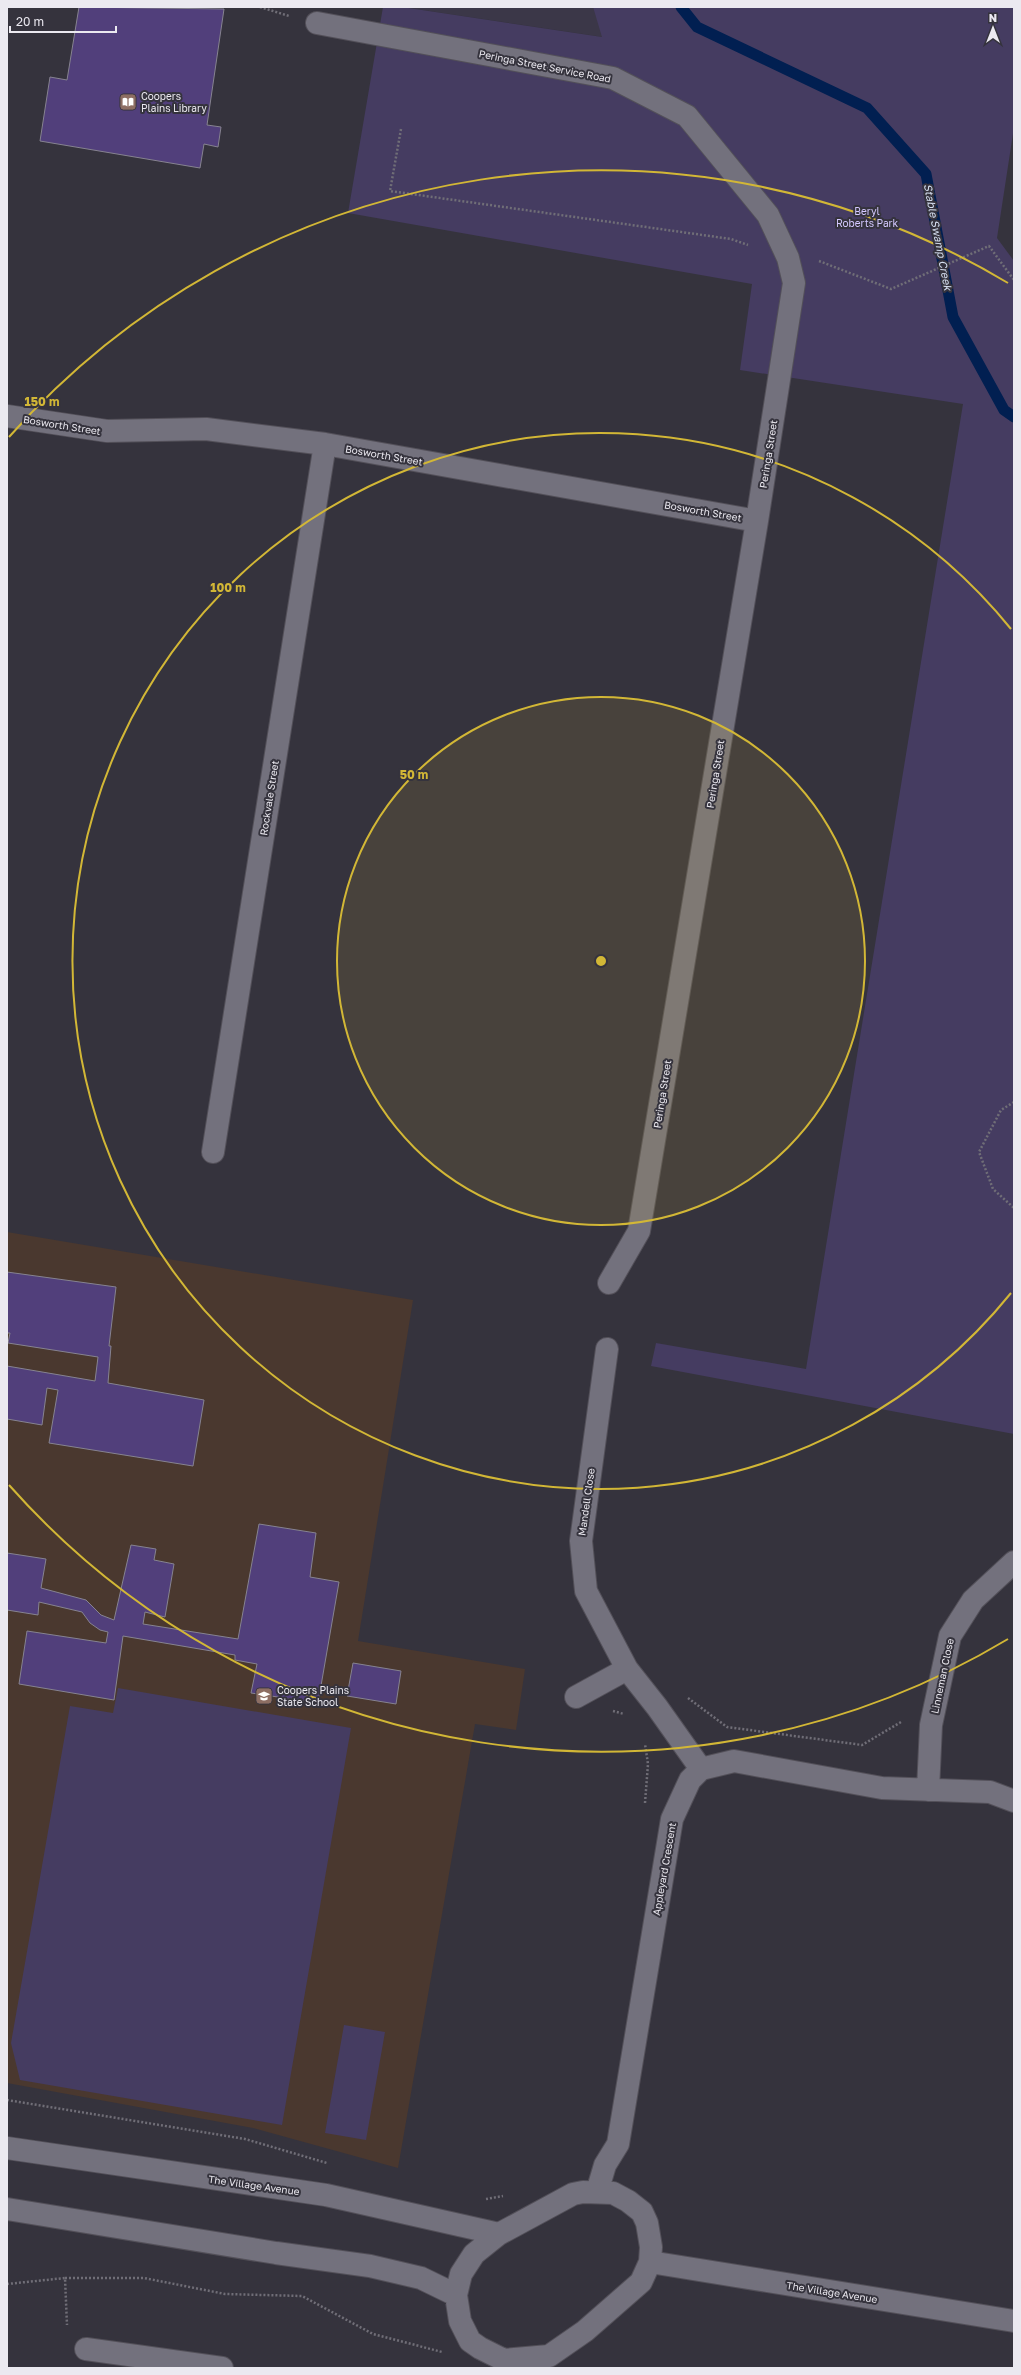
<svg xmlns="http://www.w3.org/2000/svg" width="1021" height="2375" font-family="'Golos Text',sans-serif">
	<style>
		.built { fill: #3b3748 }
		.education { fill: #4a382f }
		.green { fill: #453c61 }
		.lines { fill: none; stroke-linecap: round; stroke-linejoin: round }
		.stream { stroke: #011f51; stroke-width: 11 }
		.building { fill: #513f7b; stroke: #868390 }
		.minor-casing { stroke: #535059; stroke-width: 24 }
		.path { stroke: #706e77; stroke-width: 2.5; stroke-dasharray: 2 2; stroke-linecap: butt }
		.minor { stroke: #73717d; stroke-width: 22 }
		.ring { fill: none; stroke: #d2b736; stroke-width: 2 }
		.labels { text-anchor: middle; stroke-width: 4; stroke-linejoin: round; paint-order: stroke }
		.street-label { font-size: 10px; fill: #ebe9f0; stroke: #35333d }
		.poi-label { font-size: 10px; fill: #ebe9f0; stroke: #35333d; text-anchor: start }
		.park-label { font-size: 10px; fill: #d4c8ff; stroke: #35333d }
		.water-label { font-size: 11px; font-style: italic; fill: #d5dff0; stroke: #35333d }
		.centre { fill: #d2b736; stroke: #35333d; stroke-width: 2 }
		.ring-label { font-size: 12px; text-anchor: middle; font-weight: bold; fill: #d2b736; stroke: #35333d; stroke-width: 4; stroke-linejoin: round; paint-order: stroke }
	</style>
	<rect width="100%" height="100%" fill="#35333d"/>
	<path class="built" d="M402 7H593L603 37Z"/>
	<path class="education" d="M7 1232 413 1300 358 1641 525 1669 516 1730 475 1724 398 2168 253 2128 7 2083Z"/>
	<path class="green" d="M383 7H402L602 37 593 7H1014V127L997 238 1014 261V1434L651 1366 656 1343 806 1369 963 404 740 370 752 284 348 213Z
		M118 1688 351 1728 282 2125 20 2080 11 2043 70 1706 113 1713Z
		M344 2025 385 2032 366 2140 325 2133Z"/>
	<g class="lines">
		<path class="stream" d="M681 7 697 27 867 108 926 174 953 317 1004 410 1014 417"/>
	</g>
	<path class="building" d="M79 7 224 9 207 125 221 127 218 147 204 144 200 168 40 141 50 77 67 80Z
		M7 1272 116 1287 109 1346H111L108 1383 204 1400 193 1466 49 1443 58 1390 47 1388 42 1425 7 1419V1366L95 1381 98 1357 8 1343 10 1333H7Z
		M259 1524 316 1533 310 1577 339 1582 318 1703 251 1693 257 1664 235 1660V1655L123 1636 114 1700 19 1684 27 1631 106 1643 108 1632 100 1630 90 1623 82 1612 39 1602 38 1615 7 1610V1553L46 1559 41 1588 86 1600 101 1615 114 1620 131 1545 156 1549 154 1560 174 1564 165 1617 145 1612 143 1624 238 1639Z
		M353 1663 401 1671 396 1704 347 1696Z"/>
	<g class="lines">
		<g class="minor-casing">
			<path id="minor" d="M317 23 613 78 687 116 768 215 788 258 794 283 757 521 639 1231 609 1283
				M7 416 107 431 206 429 325 444 757 521
				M213 1152 325 444
				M607 1349 581 1541 586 1591 627 1669 657 1707 701 1769
				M576 1697 627 1669
				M928 1790 931 1725 950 1636 973 1600 1014 1562
				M7 2148 326 2195 499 2234
				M583 2192 613 2193 628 2201 642 2212 647 2223 651 2247 650 2262 641 2282 585 2331 549 2356 504 2360 480 2348 470 2341 460 2321 456 2295 461 2274 474 2254 499 2234 573 2194Z
				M597 2192 605 2165 618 2144 672 1819 690 1780 701 1769 734 1761 882 1788 990 1792 1014 1801
				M7 2209 276 2253 370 2266 421 2278 456 2295
				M650 2262 1014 2321
				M86 2349 222 2368"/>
		</g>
		<path class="path" d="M260 7 289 16
			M401 129 390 191 731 239 748 245
			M819 261 891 289 989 246 1014 280
			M1014 1102 1001 1110 979 1152 993 1189 1014 1208
			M688 1698 727 1727 862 1745 901 1722
			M613 1711 624 1714
			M645 1803 648 1764 645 1744
			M7 2100 245 2139 327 2163
			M486 2199 503 2196
			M65 2278H144L225 2294 302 2296 373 2334 442 2352
			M7 2284 65 2278 67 2325"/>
		<use href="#minor" class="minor"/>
	</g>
	<circle cx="601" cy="961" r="264" fill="#d2b736" fill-opacity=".12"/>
	<g class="ring">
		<circle cx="601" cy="961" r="264"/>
		<path d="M1011 1293A528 528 0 1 1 1011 629"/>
		<path d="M1008 1639A791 791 0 0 1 9 1485M9 437A791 791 0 0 1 1008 283"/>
	</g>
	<defs>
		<g id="library-square" transform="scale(0.9)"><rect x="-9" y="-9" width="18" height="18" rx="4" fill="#8d6e63" stroke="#35333d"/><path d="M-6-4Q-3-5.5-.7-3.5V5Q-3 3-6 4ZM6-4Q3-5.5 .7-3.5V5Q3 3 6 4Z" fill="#fff"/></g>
		<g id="school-square" transform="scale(0.9)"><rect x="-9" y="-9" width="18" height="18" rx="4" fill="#8d6e63" stroke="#35333d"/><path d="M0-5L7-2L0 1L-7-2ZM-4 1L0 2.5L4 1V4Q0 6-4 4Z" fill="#fff"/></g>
	</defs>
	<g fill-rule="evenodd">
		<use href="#library-square" x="128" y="102"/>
		<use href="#school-square" x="264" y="1696"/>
	</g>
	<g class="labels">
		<g class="street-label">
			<text transform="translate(545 66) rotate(11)" y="4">Peringa Street Service Road</text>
			<text transform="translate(62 425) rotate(9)" y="4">Bosworth Street</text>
			<text transform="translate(768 454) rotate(-81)" y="4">Peringa Street</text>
			<text transform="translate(384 455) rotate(10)" y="4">Bosworth Street</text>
			<text transform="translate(703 511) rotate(10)" y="4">Bosworth Street</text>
			<text transform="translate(715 774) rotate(-81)" y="4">Peringa Street</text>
			<text transform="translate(269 798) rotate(-81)" y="4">Rockvale Street</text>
			<text transform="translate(662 1094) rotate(-81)" y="4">Peringa Street</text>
			<text transform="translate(586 1502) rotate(-82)" y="4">Mandell Close</text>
			<text transform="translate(942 1676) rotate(-78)" y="4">Linneman Close</text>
			<text transform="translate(664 1869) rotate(-80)" y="4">Appleyard Crescent</text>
			<text transform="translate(254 2185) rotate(8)" y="4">The Village Avenue</text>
			<text transform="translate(832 2292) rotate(9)" y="4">The Village Avenue</text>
		</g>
		<g class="poi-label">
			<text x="141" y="100">Coopers<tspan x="141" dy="12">Plains Library</tspan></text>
			<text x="277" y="1694">Coopers Plains<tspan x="277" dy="12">State School</tspan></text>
		</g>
		<g class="park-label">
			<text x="867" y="215">Beryl<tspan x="867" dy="12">Roberts Park</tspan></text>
		</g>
		<g class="water-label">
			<text transform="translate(938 237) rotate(79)" y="4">Stable Swamp Creek</text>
		</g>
	</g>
	<circle cx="601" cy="961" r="6" class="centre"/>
	<g class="ring-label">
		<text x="42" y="406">150 m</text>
		<text x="228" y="592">100 m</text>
		<text x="414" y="779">50 m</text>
	</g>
	<rect width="1021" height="2375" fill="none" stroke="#ebe9f0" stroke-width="16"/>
	<g transform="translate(993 28)" stroke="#35333d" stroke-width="3" paint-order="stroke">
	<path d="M0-3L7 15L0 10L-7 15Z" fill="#ebe9f0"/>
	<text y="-6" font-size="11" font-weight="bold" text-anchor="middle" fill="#ebe9f0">N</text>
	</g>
	<path d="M10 26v6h106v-6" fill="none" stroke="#ebe9f0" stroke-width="2"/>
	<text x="16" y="26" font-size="12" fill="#ebe9f0" stroke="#35333d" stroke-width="3" paint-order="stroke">20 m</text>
</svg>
